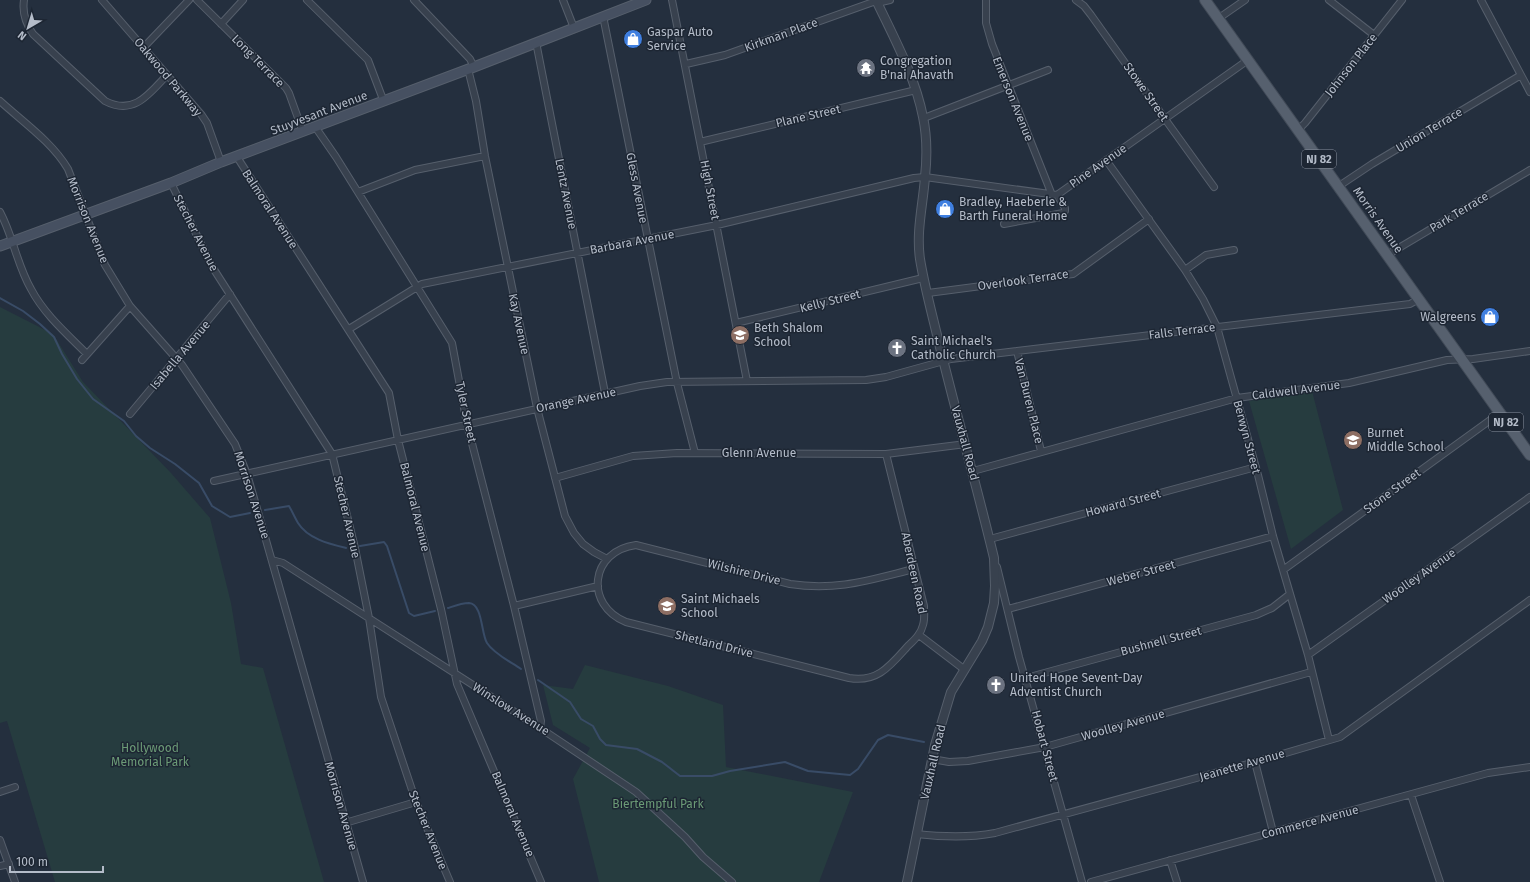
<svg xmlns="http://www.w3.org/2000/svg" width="1530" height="882" font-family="'Fira Sans',sans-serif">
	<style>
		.green { fill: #263c3f }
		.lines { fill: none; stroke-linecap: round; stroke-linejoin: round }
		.stream { stroke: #394c67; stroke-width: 2 }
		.minor-casing { stroke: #565f6c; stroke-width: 8 }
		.tertiary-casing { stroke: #565f6c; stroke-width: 10 }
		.secondary-casing { stroke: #565f6c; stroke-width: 11 }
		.primary-casing { stroke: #414a57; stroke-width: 12 }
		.minor { stroke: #38414e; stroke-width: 6 }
		.tertiary { stroke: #38414e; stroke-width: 8 }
		.secondary { stroke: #465061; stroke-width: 9 }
		.primary { stroke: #56606e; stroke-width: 10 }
		.labels { text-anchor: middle; stroke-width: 3; stroke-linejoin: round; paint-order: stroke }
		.shield { fill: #1d2633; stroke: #878f9c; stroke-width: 1 }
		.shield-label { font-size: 11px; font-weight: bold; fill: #b4bcc9 }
		.poi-label { font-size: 12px; fill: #b4bcc9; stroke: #1d2633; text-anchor: start }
		.street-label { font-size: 12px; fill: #b4bcc9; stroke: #1d2633 }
		.park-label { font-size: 12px; fill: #6b9a76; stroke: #1d2633 }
	</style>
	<rect width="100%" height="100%" fill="#242f3e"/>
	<path class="green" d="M0 307 53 334 83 382 171 473 210 518 231 603 241 664 263 668 324 882H55L7 721 0 723Z
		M1312 391 1343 510 1291 549 1249 401Z
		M585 665 668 686 723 705 726 767 853 792 819 882H599L573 779 590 748 553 725 543 685 573 689Z"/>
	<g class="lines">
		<path class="stream" d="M0 298 23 311 40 324 54 337 62 354 77 379 93 399 124 421 136 436 150 448 175 464 199 483 212 506 230 517 250 513
			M265 510 289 506C292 511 295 518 298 523 308 539 330 544 346 548
			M360 546 384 542 387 546 409 613 414 616 435 611
			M448 608C454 606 462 603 469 603 483 604 481 634 487 643 494 654 511 662 521 669
			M538 680 570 702 581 719 593 726 600 739 606 745 637 749 662 762 680 776H712L730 771 785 762 808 771 850 775 858 769 878 740 888 735 924 742"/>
		<g class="minor-casing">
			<path id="minor" d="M24 0C22 13 26 24 33 34L105 101C134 116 149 94 167 75
				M102 0 201 114 207 123 221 162
				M197 0 286 88 289 93 303 132
				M307 0 368 60 384 102
				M414 0 470 59 474 67
				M563 0 574 28
				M672 0 747 381
				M986 0V23L992 44 1052 195
				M1076 0 1084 6 1091 15 1165 119 1214 187
				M1329 0 1374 35
				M1481 0 1530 92
				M877 3 890 0
				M603 16 677 383 695 453
				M1219 18 1245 0
				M221 24 243 0
				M536 42 605 393
				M143 48 189 0
				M686 64 725 55 876 1
				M468 69 476 101 485 156 537 408 565 516 574 533 583 544 594 552 607 559
				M0 101C23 122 52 142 68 169L105 265 130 306 182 365 235 444 247 474 256 505 363 882
				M924 118 1048 70
				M316 128 336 157 452 343 467 424 514 606 541 721 540 728
				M1298 130 1305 123 1402 0
				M700 142 916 90
				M237 157 389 393 398 440 441 609 457 684 541 882
				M1106 160 1185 270 1203 299 1217 327 1258 475 1273 536 1308 655 1329 740
				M171 183 213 268 332 454 355 548 369 618 381 697 416 802 450 882
				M1339 186 1372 164 1521 75
				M358 192 415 170 485 156
				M0 212C13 236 17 265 31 289 44 314 67 334 87 354
				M1004 224 1063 213 1065 211V208L1057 195
				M1387 255 1530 170
				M1185 270 1206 255 1234 250
				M928 293 1073 274 1149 219
				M736 323 923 278
				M349 329 422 284 717 225 914 178 925 177 1057 195 1248 60
				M1017 351 1041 451
				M82 360 130 306
				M130 414 230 294
				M886 454 924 606C924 612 925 619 923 625 921 634 914 640 907 647 890 666 877 683 849 678L626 622C584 605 590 551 636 545L790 584C837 591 869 580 914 569
				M973 471 1237 398 1349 383 1447 360 1473 359 1530 351
				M555 478 633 456 677 453 886 454 966 444
				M214 481 640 386 667 382 866 380 886 377 951 359 1017 351 1410 304 1419 299
				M990 539 1256 467
				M272 560 283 563 540 728 636 792 685 837 703 857 732 882
				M997 567 1019 657 1082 882
				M1283 570 1500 413
				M514 606 598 586
				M1008 609 1273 536
				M919 635 965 670
				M1308 655 1530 497
				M1026 678 1256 615 1272 608 1290 594
				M932 759 949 762 968 761 1045 747 1311 672
				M1255 762 1273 832
				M0 792 15 787
				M1411 795 1440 882
				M345 823 416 802
				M916 834C944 837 968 838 995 833L1255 762 1340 737 1530 600
				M0 840 15 882
				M1170 860 1177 882
				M0 866 9 864
				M1091 882 1488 773 1530 767"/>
		</g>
		<g class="tertiary-casing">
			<path id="tertiary" d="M876 0C894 38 915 76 923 117 927 136 927 158 925 177 923 205 916 231 920 259 924 284 931 310 937 335 955 410 976 483 994 558L995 586 994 603 988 627 982 641 951 692 935 745 907 882"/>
		</g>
		<g class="secondary-casing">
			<path id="secondary" d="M0 246 171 183 221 162 474 67 646 0"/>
		</g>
		<g class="primary-casing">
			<path id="primary" d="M1205 0 1530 455"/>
		</g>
		<use href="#minor" class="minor"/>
		<use href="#tertiary" class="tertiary"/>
		<use href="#secondary" class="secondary"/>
		<use href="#primary" class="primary"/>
	</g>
	<defs>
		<g id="shop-disc" transform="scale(1)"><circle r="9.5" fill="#3f7fe0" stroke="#1d2633"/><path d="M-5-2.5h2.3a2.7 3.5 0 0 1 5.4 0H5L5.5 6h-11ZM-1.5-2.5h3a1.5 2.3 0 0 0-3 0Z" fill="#fff"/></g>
		<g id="temple-disc" transform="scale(1)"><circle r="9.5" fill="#6b7280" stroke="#1d2633"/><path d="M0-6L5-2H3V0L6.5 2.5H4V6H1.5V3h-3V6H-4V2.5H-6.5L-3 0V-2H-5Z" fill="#fff"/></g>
		<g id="school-disc" transform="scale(1)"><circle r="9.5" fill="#8d6e63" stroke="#1d2633"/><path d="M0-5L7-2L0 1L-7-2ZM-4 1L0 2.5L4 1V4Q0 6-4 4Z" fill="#fff"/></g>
		<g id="church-disc" transform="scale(1)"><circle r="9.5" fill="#6b7280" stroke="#1d2633"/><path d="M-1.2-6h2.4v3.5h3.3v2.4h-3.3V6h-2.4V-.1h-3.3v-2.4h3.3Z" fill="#fff"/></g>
	</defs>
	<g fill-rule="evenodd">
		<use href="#shop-disc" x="633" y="39"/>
		<use href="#temple-disc" x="866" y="68"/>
		<use href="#shop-disc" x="945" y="209"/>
		<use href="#shop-disc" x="1490" y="317"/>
		<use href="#school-disc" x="740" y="335"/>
		<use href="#church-disc" x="897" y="348"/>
		<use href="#school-disc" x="1353" y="440"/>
		<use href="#school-disc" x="667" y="606"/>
		<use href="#church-disc" x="996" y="685"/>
	</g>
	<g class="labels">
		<g class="shield">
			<rect x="1302" y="150" width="34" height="18" rx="3"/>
			<rect x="1489" y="413" width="34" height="18" rx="3"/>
		</g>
		<g class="shield-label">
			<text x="1319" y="163">NJ 82</text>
			<text x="1506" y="426">NJ 82</text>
		</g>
		<g class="poi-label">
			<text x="647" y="36">Gaspar Auto<tspan x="647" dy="14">Service</tspan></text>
			<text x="880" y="65">Congregation<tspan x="880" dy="14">B'nai Ahavath</tspan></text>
			<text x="959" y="206">Bradley, Haeberle &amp;<tspan x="959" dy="14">Barth Funeral Home</tspan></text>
			<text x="1476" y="321" text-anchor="end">Walgreens</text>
			<text x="754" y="332">Beth Shalom<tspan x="754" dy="14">School</tspan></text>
			<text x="911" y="345">Saint Michael's<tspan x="911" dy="14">Catholic Church</tspan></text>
			<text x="1367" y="437">Burnet<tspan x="1367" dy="14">Middle School</tspan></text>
			<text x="681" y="603">Saint Michaels<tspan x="681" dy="14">School</tspan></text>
			<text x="1010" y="682">United Hope Sevent-Day<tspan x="1010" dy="14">Adventist Church</tspan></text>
		</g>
		<g class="street-label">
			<text transform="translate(781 35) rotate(-20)" y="4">Kirkman Place</text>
			<text transform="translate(258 61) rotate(45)" y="4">Long Terrace</text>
			<text transform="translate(1351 65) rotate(-52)" y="4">Johnson Place</text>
			<text transform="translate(168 77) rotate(50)" y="4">Oakwood Parkway</text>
			<text transform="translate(1146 92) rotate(55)" y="4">Stowe Street</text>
			<text transform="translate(1013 99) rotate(68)" y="4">Emerson Avenue</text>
			<text transform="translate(319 113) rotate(-21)" y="4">Stuyvesant Avenue</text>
			<text transform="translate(808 116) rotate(-13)" y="4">Plane Street</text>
			<text transform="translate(1429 130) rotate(-31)" y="4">Union Terrace</text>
			<text transform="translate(1098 166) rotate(-35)" y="4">Pine Avenue</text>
			<text transform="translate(637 188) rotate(79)" y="4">Gless Avenue</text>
			<text transform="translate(710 190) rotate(79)" y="4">High Street</text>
			<text transform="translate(566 194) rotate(79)" y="4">Lentz Avenue</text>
			<text transform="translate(270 209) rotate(57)" y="4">Balmoral Avenue</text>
			<text transform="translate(1459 212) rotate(-31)" y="4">Park Terrace</text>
			<text transform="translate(88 220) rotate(68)" y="4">Morrison Avenue</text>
			<text transform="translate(1378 220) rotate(55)" y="4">Morris Avenue</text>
			<text transform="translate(196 233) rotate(63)" y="4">Stecher Avenue</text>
			<text transform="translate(632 242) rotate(-11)" y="4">Barbara Avenue</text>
			<text transform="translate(1023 280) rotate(-8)" y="4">Overlook Terrace</text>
			<text transform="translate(830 301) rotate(-14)" y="4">Kelly Street</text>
			<text transform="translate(519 324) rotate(78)" y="4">Kay Avenue</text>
			<text transform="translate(1182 331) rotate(-7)" y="4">Falls Terrace</text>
			<text transform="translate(180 355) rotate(-50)" y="4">Isabella Avenue</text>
			<text transform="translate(1296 390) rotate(-7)" y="4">Caldwell Avenue</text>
			<text transform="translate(576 400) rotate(-12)" y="4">Orange Avenue</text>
			<text transform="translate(1029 401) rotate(76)" y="4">Van Buren Place</text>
			<text transform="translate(466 412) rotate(78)" y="4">Tyler Street</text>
			<text transform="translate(1247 437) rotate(75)" y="4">Berwyn Street</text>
			<text transform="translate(965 443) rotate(75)" y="4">Vauxhall Road</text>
			<text x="759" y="457">Glenn Avenue</text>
			<text transform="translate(1392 491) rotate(-36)" y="4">Stone Street</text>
			<text transform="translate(252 495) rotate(72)" y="4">Morrison Avenue</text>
			<text transform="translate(1123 503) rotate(-15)" y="4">Howard Street</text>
			<text transform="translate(415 507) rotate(76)" y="4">Balmoral Avenue</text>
			<text transform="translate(347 517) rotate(77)" y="4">Stecher Avenue</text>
			<text transform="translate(744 572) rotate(14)" y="4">Wilshire Drive</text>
			<text transform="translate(914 573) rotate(78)" y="4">Aberdeen Road</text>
			<text transform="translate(1141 573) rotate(-15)" y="4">Weber Street</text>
			<text transform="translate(1419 576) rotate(-35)" y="4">Woolley Avenue</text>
			<text transform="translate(1161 641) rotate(-15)" y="4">Bushnell Street</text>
			<text transform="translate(714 644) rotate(14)" y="4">Shetland Drive</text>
			<text transform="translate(511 709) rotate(32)" y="4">Winslow Avenue</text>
			<text transform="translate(1123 725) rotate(-16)" y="4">Woolley Avenue</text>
			<text transform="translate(1045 746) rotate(75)" y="4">Hobart Street</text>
			<text transform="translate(933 762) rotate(-77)" y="4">Vauxhall Road</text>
			<text transform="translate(1242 765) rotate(-16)" y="4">Jeanette Avenue</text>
			<text transform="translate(341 806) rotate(74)" y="4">Morrison Avenue</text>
			<text transform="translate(513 814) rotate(67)" y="4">Balmoral Avenue</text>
			<text transform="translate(1310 822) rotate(-15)" y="4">Commerce Avenue</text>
			<text transform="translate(428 830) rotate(68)" y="4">Stecher Avenue</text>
		</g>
		<g class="park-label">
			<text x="150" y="752">Hollywood<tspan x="150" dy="14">Memorial Park</tspan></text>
			<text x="658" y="808">Biertempful Park</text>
		</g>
	</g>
	<g transform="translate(28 28) rotate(218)" stroke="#1d2633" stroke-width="3" paint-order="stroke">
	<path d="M0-3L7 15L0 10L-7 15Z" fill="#b4bcc9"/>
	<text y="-6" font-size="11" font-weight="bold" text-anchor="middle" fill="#b4bcc9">N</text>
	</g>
	<path d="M10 866v6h93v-6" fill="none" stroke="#b4bcc9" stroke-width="2"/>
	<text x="16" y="866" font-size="12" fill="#b4bcc9" stroke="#1d2633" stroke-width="3" paint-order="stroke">100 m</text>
</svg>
